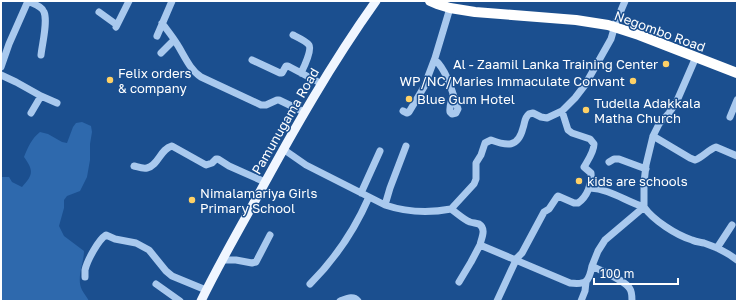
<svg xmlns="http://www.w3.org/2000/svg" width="738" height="302" font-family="'Golos Text',sans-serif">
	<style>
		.green { fill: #2e69ad }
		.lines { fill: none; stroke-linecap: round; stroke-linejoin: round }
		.minor { stroke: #a9c9ee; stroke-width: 7 }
		.major { stroke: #f0f6ff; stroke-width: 9 }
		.highway { stroke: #fff; stroke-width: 10 }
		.poi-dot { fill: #ffd166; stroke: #1b4f8f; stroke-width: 1.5 }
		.labels { text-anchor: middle; stroke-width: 3; stroke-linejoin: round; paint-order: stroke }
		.street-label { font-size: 13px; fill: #fff; stroke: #1b4f8f }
		.poi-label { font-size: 13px; fill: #fff; stroke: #1b4f8f; text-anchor: start }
	</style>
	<rect width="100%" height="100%" fill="#1b4f8f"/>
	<path class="green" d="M82 122 91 126 92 132 90 144V160L87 177 80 191 67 196 64 200V208L59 226 64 236 84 251C84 263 76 278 82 290 84 294 87 297 89 301H1V177H9L12 182 22 187C33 175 34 171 24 157 28 147 32 138 40 132L48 134 62 142 67 143 73 127 76 123Z"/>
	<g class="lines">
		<path class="minor" d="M28 1C33 4 42 6 44 12 48 21 42 45 41 55
			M99 12 117 25
			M162 23C167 30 173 37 177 44 184 55 190 70 201 77L261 105H266L277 100H279L304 112
			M116 27 129 1
			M293 35C297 37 306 41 309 45 312 50 304 67 301 73
			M157 36 172 1
			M161 53 174 40
			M696 57 676 103 669 113 659 124 653 136 646 165 644 183V207C653 220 676 235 692 240 696 242 700 242 704 243 716 247 727 252 737 260
			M252 60 280 73H282L286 66H288L322 84
			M435 60C447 70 453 94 458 109L456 113 452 114 450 112C449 106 452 100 453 94
			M1 67 9 44 28 1
			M1 75 16 82 41 96 31 113
			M41 96 57 103
			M403 111 407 113 409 112 424 87 435 58 450 8
			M730 117 737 100
			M653 136 690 158 695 160C703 157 708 150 716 147L737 156
			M283 149 306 165 385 205C406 212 430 213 451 209 457 213 463 219 470 222 473 223 477 223 479 224 487 229 481 239 480 245L570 283C586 285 589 282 592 266
			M609 162 614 159H619L646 169
			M134 166C138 167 143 169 147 168 159 165 160 149 172 146L206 165 212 163 216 159H218L229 166 265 182
			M590 188C610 189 625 201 644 207
			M361 193 380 151
			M385 205 390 188 406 146
			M451 209 474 184 476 179V163L481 155 485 143 491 140C507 146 518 148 523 128 525 123 524 118 529 114L533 113 541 117 547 118 562 111 575 98 585 85 611 39 616 22 625 1
			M717 248 732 225
			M223 260H236L252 263 256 262 270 235
			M515 260 522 253 544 212 549 209 557 197 558 196 574 203H578C587 197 592 184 591 173L584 167C588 160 594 152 594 144L590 139 572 133 568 130 562 111
			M85 277C85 275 85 273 85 270 87 261 98 240 106 235L115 239 136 243 149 250 166 271 172 276 206 290
			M459 282 471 262 480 245
			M156 284 180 301
			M310 284C335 259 355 229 369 197
			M340 301C346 299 353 295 358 301
			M497 301 516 260
			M581 301 585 291 586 282
			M632 301C632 297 632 292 630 289 625 280 601 271 592 266L598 251 605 240 644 207"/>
		<path class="major" d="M201 301C218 266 237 233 256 199 293 131 331 64 376 1"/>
		<path class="highway" d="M430 1 437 4 450 8 475 12 576 20 608 25 639 35 737 73"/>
	</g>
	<g class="poi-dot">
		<circle cx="666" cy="64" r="4"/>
		<circle cx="110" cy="80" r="4"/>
		<circle cx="633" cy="81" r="4"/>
		<circle cx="409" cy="99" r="4"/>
		<circle cx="586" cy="110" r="4"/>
		<circle cx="579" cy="181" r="4"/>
		<circle cx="192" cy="200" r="4"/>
	</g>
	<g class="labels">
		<g class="street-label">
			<text transform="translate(660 31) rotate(20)" y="5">Negombo Road</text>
			<text transform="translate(285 121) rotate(-60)" y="5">Pamunugama Road</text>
		</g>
		<g class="poi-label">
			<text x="658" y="69" text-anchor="end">Al - Zaamil Lanka Training Center</text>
			<text x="118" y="78">Felix orders<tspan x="118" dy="15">&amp; company</tspan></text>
			<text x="625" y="86" text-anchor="end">WP/NC/Maries Immaculate Convant</text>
			<text x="417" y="104">Blue Gum Hotel</text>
			<text x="594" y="108">Tudella Adakkala<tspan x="594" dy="15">Matha Church</tspan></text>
			<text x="587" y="186">kids are schools</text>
			<text x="200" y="198">Nimalamariya Girls<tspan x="200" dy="15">Primary School</tspan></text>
		</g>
	</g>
	<rect width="738" height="302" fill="none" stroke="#ffffff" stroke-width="4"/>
	<path d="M594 278v6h84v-6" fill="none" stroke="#ffffff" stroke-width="2"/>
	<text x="600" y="278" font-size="12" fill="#ffffff" stroke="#1b4f8f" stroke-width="3" paint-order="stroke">100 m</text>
</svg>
